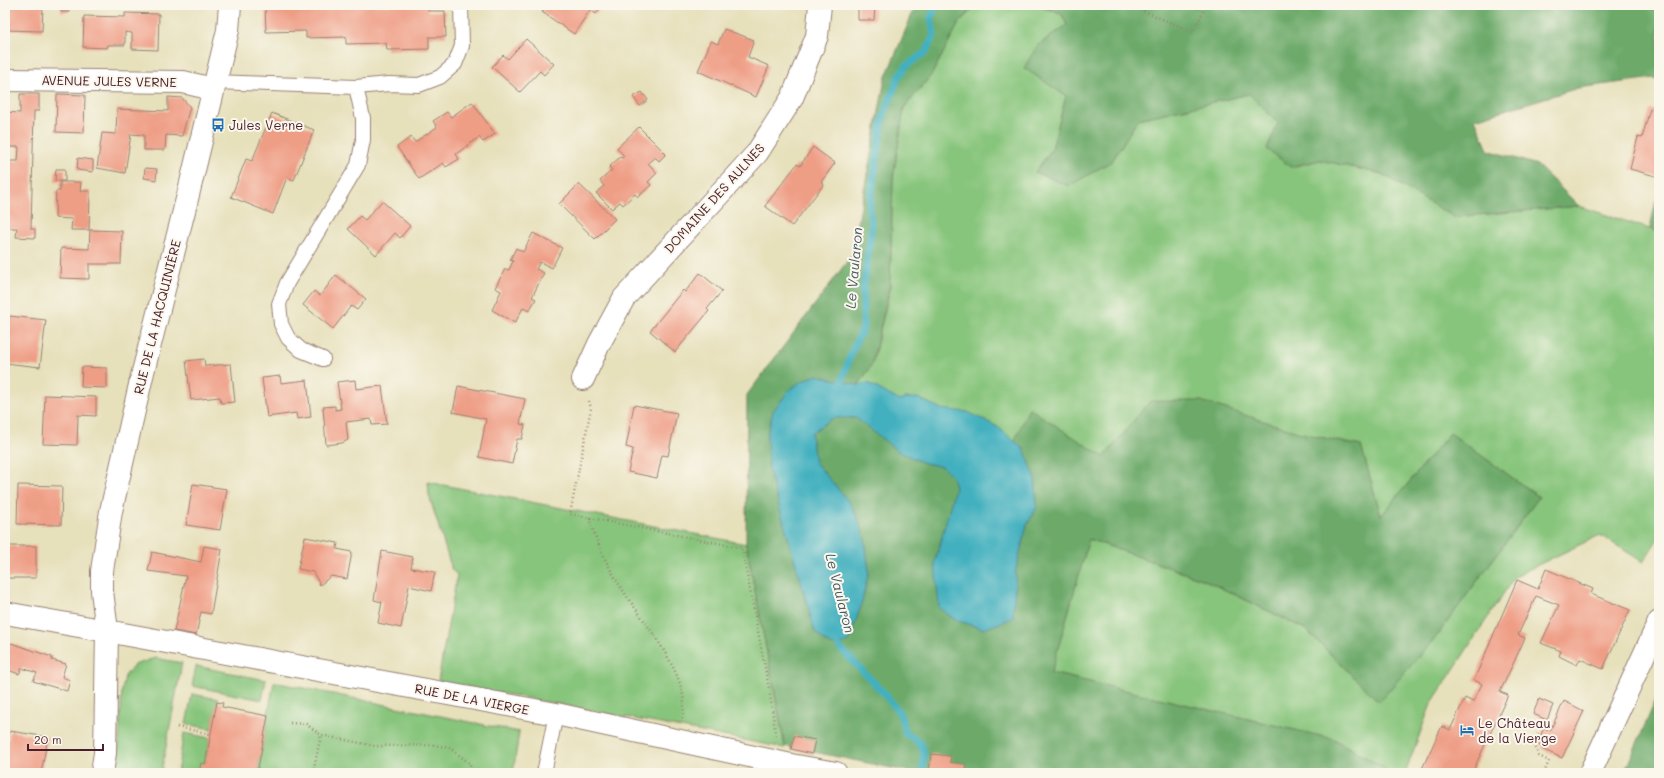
<svg xmlns="http://www.w3.org/2000/svg" width="1664" height="778" font-family="Mali,sans-serif">
	<style>
		.green { fill: #87c57b; stroke: #687253 }
		.forest { fill: #6daa6b; stroke: #5c644b }
		.water { fill: #42b0bf; stroke: #466875 }
		.lines { fill: none; stroke-linecap: round; stroke-linejoin: round }
		.stream { stroke: #42b0bf; stroke-width: 7 }
		.building { fill: #ef9e86 }
		.service-casing { stroke: #988073; stroke-width: 16 }
		.minor-casing { stroke: #988073; stroke-width: 24 }
		.tertiary-casing { stroke: #988073; stroke-width: 24 }
		.secondary-casing { stroke: #988073; stroke-width: 24 }
		.path { stroke: #988073; stroke-width: 2.5; stroke-dasharray: 1 3; stroke-linecap: butt }
		.service { stroke: #fff; stroke-width: 14 }
		.minor { stroke: #fff; stroke-width: 22 }
		.tertiary { stroke: #fff; stroke-width: 22 }
		.secondary { stroke: #fff; stroke-width: 22 }
		.labels { text-anchor: middle; stroke-width: 4; stroke-linejoin: round; paint-order: stroke }
		.street-label { font-size: 13px; fill: #4a1f2b; stroke: #fbf7ec }
		.poi-label { font-size: 13px; fill: #4a1f2b; stroke: #fbf7ec; text-anchor: start }
		.water-label { font-size: 14px; font-style: italic; fill: #475966; stroke: #fbf7ec }
	</style>
	<rect width="100%" height="100%" fill="#fbf7ec"/>
	<filter id="ink" filterUnits="userSpaceOnUse"><feTurbulence type="fractalNoise" baseFrequency=".025" numOctaves="2"/><feDisplacementMap in="SourceGraphic" scale="8" xChannelSelector="R" yChannelSelector="G"/><feConvolveMatrix kernelMatrix="1 2 1 2 8 2 1 2 1" color-interpolation-filters="sRGB"/></filter>
	<filter id="wash" filterUnits="userSpaceOnUse"><feTurbulence type="fractalNoise" baseFrequency=".012" numOctaves="4" result="noise"/><feDisplacementMap in="SourceGraphic" scale="16" xChannelSelector="R" yChannelSelector="G"/><feGaussianBlur stdDeviation="0.9" result="paint"/><feColorMatrix in="noise" values="0 0 0 0 0 0 0 0 0 0 0 0 0 0 0 0 0 1.4 0 .05"/><feComposite in="paint" operator="in"/></filter>
	<g filter="url(#wash)">
		<rect width="100%" height="100%" fill="#e6e0bb"/>
		<path class="green" d="M976 5H1034L1061 13 1067 25 1037 46 1066 96 1052 149 1035 172 1112 161 1138 119 1249 94 1278 123 1291 167 1320 160 1382 174 1454 217 1579 206 1659 232V537L1643 562 1600 535 1515 576 1431 704 1405 773H1390L1383 767 1333 739 1051 673 1089 539 1207 581 1305 629 1379 701 1436 637 1539 497 1450 433 1381 516 1361 446 1301 433 1104 457 1000 474 852 395 872 364 890 290 893 178 904 108 932 74 959 23Z
			M428 482 746 544 785 748 438 681 457 575 452 570 429 495Z
			M155 658 182 663 161 773H117L122 690 125 676 134 665Z
			M196 666 266 680 262 700 192 686Z
			M274 682 519 732 513 773H257Z
			M192 694 218 699 212 729 186 724Z
			M184 733 210 738 205 764 199 773H177Z"/>
		<path class="forest" d="M916 5H976L959 23 932 74 904 108 893 178 890 285 872 364 852 395 1000 474 1029 408 1104 457 1150 401H1201L1301 433 1361 446 1381 516 1450 433 1539 497 1436 637 1379 702 1305 629 1207 581 1089 539 1051 673 1334 739 1383 767 1390 773H916L785 746 746 544 747 395 852 255 885 79Z
			M1034 5H1659V80L1654 78 1578 88 1475 119 1488 150 1537 165 1579 206 1454 217 1382 174 1320 160 1291 167 1267 149 1278 123 1249 94 1138 119 1112 161 1069 186 1035 172 1052 149 1066 96 1024 68 1037 46 1067 25 1061 13Z
			M1659 200V232L1650 228 1656 201Z
			M1659 693V773H1624Z"/>
		<path class="water" d="M817 375 858 385 868 383 900 401 906 398H918L941 409 968 412 998 427 1024 449 1035 476 1037 507 1027 525 1016 569 1013 618 984 629 955 620 939 608 935 562 955 488 952 476 943 467 924 463 899 452 856 418H833L811 433 815 462 849 502 858 519 865 540 869 571 861 606 849 641C832 651 828 644 815 632L769 471 767 436 773 411 791 388 802 381Z"/>
		<g class="lines">
			<path class="stream" d="M839 389 852 351 863 328V291L872 225 869 211 883 118 898 78 906 66 926 52 934 35 931 18 936 5
				M837 639 839 647 884 693 900 714 906 734C927 744 925 752 922 773"/>
		</g>
		<g id="blocks">
			<path class="building" d="M5 5H43L42 31 5 30Z
				M61 5H69V12H61Z
				M265 5H428V11H445L446 37H429V49L387 50 386 43 346 44V37L306 38V31L266 32Z
				M547 5H602L596 14 590 10 574 34 542 12Z
				M858 5H884L882 7H875L874 20H858Z
				M125 13 159 14 158 50 132 49V33L125 32V45H108L107 48 83 47 84 16 125 17Z
				M724 29 754 40 748 57 769 66 756 97 698 71 711 41 718 44Z
				M526 39 554 64 544 75 540 71 520 92 492 67 503 55 508 59Z
				M642 92 648 100 640 106 633 97Z
				M20 94H39V111H34L31 229H35V238L16 237 17 228H5V161H18L19 147H5V112L20 113Z
				M57 94 85 95 84 133 56 132Z
				M168 97 182 98 190 107 182 136 166 135 165 150H144V135L131 134 125 173 97 168 102 133 116 134 117 109 168 111Z
				M472 102 495 134 483 142 479 137 456 154 459 159 446 167 443 163 419 179 397 147 411 137 415 142 437 127 433 121 447 112 451 117Z
				M1650 109 1659 111V177L1630 169 1638 137 1642 138Z
				M272 113 314 130 294 180 287 177 273 214 231 197 246 159 252 161Z
				M639 127 666 154 659 161 655 157 648 163 657 173 648 182 651 185 638 197 635 194 623 205 620 202 612 209 596 193 604 186 600 181 612 170 609 167 620 157 622 158 624 156 617 148Z
				M813 147 835 163 821 182 824 184 792 226 765 206 797 164 800 166Z
				M78 158 93 160V172L77 170Z
				M145 168 157 169 156 180 144 178Z
				M56 169H65V181H55Z
				M60 182H81L80 191H90L89 230H71L72 219 55 218 56 191H60Z
				M579 184 615 219 595 239 559 204Z
				M382 201 410 226 400 238 395 233 376 255 348 229 360 216 365 220Z
				M90 230 122 231 121 264H89V279L60 278 61 248 89 249Z
				M533 233 562 248 552 268 540 262 536 269 544 273 532 297 536 299 529 311 523 308 515 323 492 310 501 291 495 288 505 269 509 270 513 261 510 260 516 248 523 252Z
				M700 273 722 291 707 309 709 311 675 352 650 331 683 290 685 292Z
				M336 275 366 299 357 310 351 306 333 329 303 305 314 291 320 296Z
				M9 316 46 320 40 367 5 363V336H7Z
				M204 359 205 366 231 364 235 402 221 403 220 397 191 400 186 361Z
				M82 367 107 368V388L81 387Z
				M280 376 281 383 307 380 311 417 297 419 296 413 267 417 262 378Z
				M355 380 356 389 382 386 387 424 372 425 371 419 346 422 348 440 342 443 326 445 323 407 335 406V410L341 409 337 382Z
				M458 386 525 399 520 424 525 425 522 439H517L512 464 479 457 486 419 453 412Z
				M45 395 96 397V416L78 415 77 445 43 444Z
				M634 405 677 413 668 456 662 455 657 478 628 472 633 449 626 447Z
				M193 484 227 489 220 530 186 525Z
				M18 485 62 486 61 525 17 524Z
				M305 537 338 543 337 549 352 552 347 579 331 576 320 585 313 572 298 569Z
				M5 546H36V578H5Z
				M204 546 222 549 211 614 201 612 196 635 174 631 186 576 148 571 152 552 201 562Z
				M382 551 413 557 411 568 435 572 431 591 409 586 401 628 378 623 382 602 374 600Z
				M1546 569 1593 589 1591 594 1630 610 1603 669 1580 659 1577 665 1559 656 1561 651 1541 643 1559 605 1536 596 1518 635 1525 638 1500 692 1508 695 1472 773H1420L1442 726 1450 730 1465 698 1473 702 1482 684 1474 680 1517 580 1538 589Z
				M11 643 52 657V660L66 664 62 677 70 680 67 691 33 681 37 673 22 668 19 674 5 669V661Z
				M1539 699 1553 705 1547 720 1533 714Z
				M1564 701 1584 711 1562 758 1542 749 1543 746 1537 743 1544 728 1550 731Z
				M217 702 223 703 222 707 268 716 257 773H199L201 763 205 764Z
				M10 731 48 737 41 773H5V759Z
				M794 736 815 740 812 754 791 749Z
				M931 754 951 756 950 762 966 764 965 773H929Z"/>
		</g>
	</g>
	<g filter="url(#ink)">
		<use href="#blocks" fill-opacity="0" stroke="#988073" stroke-width="1"/>
		<g class="lines">
			<g class="service-casing">
				<path id="service" d="M215 82 356 87 389 84 419 85 440 77 455 64 462 46 461 5
					M323 359 301 350 288 338 281 324 279 304 287 283 358 165 363 140V118L356 87
					M544 773 556 714"/>
			</g>
			<g class="minor-casing">
				<path id="minor" d="M5 80 183 82 213 89
					M583 379 599 344 624 298 757 153 792 98 817 36 820 5
					M5 613 107 631 105 753 102 773"/>
			</g>
			<g class="tertiary-casing">
				<path id="tertiary" d="M230 5 228 30 188 195 142 376 111 511 102 571V591L107 631 556 714 791 765 836 773"/>
			</g>
			<g class="secondary-casing">
				<path id="secondary" d="M1590 773 1659 622"/>
			</g>
			<path class="path" d="M1129 5 1193 32 1207 5
				M589 401 591 408 570 514 742 548 770 694 776 737
				M589 518C597 544 609 570 624 592 644 623 694 680 682 718
				M290 723 306 724 321 735 375 746 434 745 450 748 469 763 473 773
				M177 727 211 734
				M1538 733 1534 743 1539 756 1549 761 1544 773
				M313 773 321 735"/>
			<use href="#service" class="service"/>
			<use href="#minor" class="minor"/>
			<use href="#tertiary" class="tertiary"/>
			<use href="#secondary" class="secondary"/>
		</g>
	</g>
	<defs>
		<g id="bus-bare" transform="scale(1.08)"><path d="M-5-6H5V4H4V6H2V4H-2V6H-4V4H-5ZM-3.5-4V0h7V-4ZM-3.5 1.2v1.5H-2V1.2ZM2 1.2v1.5H3.5V1.2Z" fill="#1f6fb2" stroke="#fbf7ec" stroke-width="2.5" paint-order="stroke"/></g>
		<g id="hotel-bare" transform="scale(1.08)"><path d="M-6-4.5h1.5V1H6V5H4.5V3h-9V5H-6ZM-4 0a1.8 1.8 0 1 1 3.6 0ZM.5 0V-2.5h3Q6-2.5 6 0Z" fill="#1f6fb2" stroke="#fbf7ec" stroke-width="2.5" paint-order="stroke"/></g>
	</defs>
	<g fill-rule="evenodd">
		<use href="#bus-bare" x="218" y="125"/>
		<use href="#hotel-bare" x="1467" y="730"/>
	</g>
	<g class="labels">
		<g class="street-label">
			<text transform="translate(109 81) rotate(1)" y="5">AVENUE JULES VERNE</text>
			<text transform="translate(714 198) rotate(-48)" y="5">DOMAINE DES AULNES</text>
			<text transform="translate(157 317) rotate(-76)" y="5">RUE DE LA HACQUINIÈRE</text>
			<text transform="translate(472 699) rotate(11)" y="5">RUE DE LA VIERGE</text>
		</g>
		<g class="poi-label">
			<text x="229" y="130">Jules Verne</text>
			<text x="1478" y="728">Le Château<tspan x="1478" dy="15">de la Vierge</tspan></text>
		</g>
		<g class="water-label">
			<text transform="translate(854 268) rotate(-85)" y="5">Le Vaularon</text>
			<text transform="translate(840 593) rotate(76)" y="5">Le Vaularon</text>
		</g>
	</g>
	<rect width="1664" height="778" fill="none" stroke="#fbf7ec" stroke-width="20"/>
	<path d="M28 744v6h75v-6" fill="none" stroke="#4a1f2b" stroke-width="2"/>
	<text x="34" y="744" font-size="12" fill="#4a1f2b" stroke="#fbf7ec" stroke-width="3" paint-order="stroke">20 m</text>
</svg>
